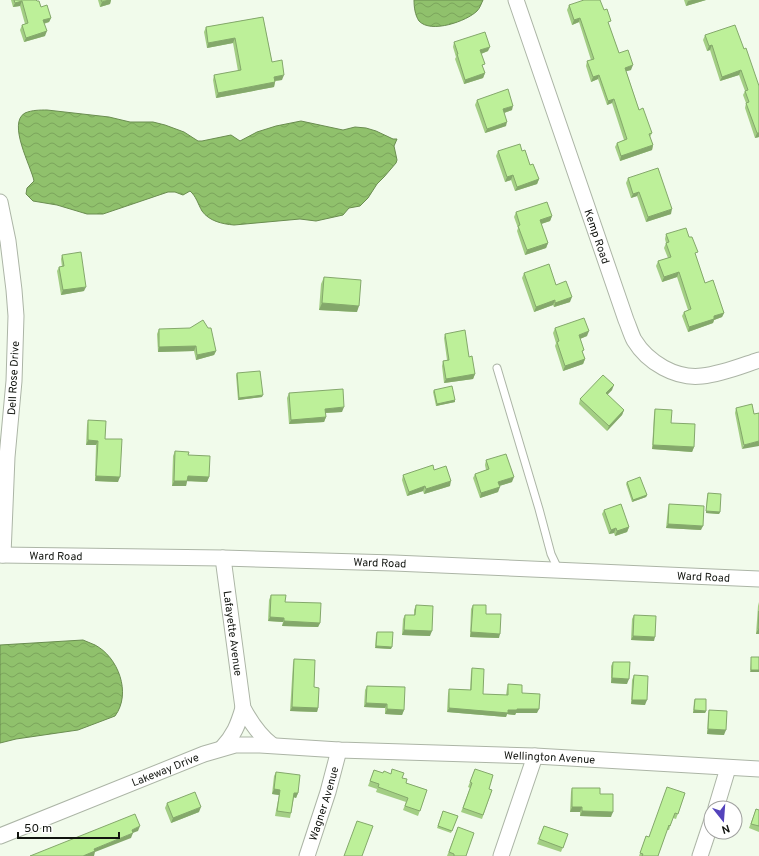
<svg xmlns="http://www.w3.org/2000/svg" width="759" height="856" font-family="Overpass,sans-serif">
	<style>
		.water { fill: url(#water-waves); stroke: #6a8d50 }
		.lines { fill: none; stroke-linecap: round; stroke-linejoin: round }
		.lane-casing { stroke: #acb5a6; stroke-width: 9 }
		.street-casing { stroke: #acb5a6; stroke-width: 17 }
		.lane { stroke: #fff; stroke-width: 7 }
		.street { stroke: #fff; stroke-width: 15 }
		.wall { fill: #a3ce84 }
		.shaded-wall { fill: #84a86b }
		.building { fill: #bdf099; stroke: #84a86b }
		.labels { text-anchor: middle; stroke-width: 4; stroke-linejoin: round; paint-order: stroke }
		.street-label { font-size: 11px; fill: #11140f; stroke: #fff }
	</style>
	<defs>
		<pattern id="water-waves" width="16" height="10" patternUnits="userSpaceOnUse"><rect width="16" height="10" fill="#90c16c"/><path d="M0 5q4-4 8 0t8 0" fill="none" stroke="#7ba55c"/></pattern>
	</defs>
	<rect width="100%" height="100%" fill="#f1fbeb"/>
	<path class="water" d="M414 0H483C481 4 480 8 477 11 467 21 431 34 419 21 415 15 414 7 414 0Z
		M47 110 109 117 130 122H153L165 125 184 132 198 141H202L231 135 240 141 257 132 276 126 301 121 343 130 355 127 366 128 376 131 393 139H397L394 146 397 160 396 163 384 177 377 184 368 198 360 206 349 208 343 215 316 221 300 219 234 225C222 224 209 221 202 211 198 204 196 196 190 191L183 195 175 192H168L103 214H87L57 205 33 201 26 194 27 188 34 181C31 166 7 123 25 113 32 110 40 110 47 110Z
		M83 640C87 642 91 643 95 645 118 657 132 693 115 716L78 730 16 739 0 743V645Z"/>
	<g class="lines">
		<g class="lane-casing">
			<path id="lane" d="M497 368 539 509 551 554 559 571"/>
		</g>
		<g class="street-casing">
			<g id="street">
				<path id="s1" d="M516 0 626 320C629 327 631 334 634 340 648 363 676 379 702 376 722 374 741 366 759 360"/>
				<path d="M0 202 8 241 14 290 16 316 14 381 7 457 3 555"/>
				<path id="s2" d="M0 555 223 558 394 563 759 579"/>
				<path id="s3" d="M223 558 243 708C251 723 259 735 272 745"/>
				<path d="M222 748C234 735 238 725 243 708"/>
				<path d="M716 808 728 768"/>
				<path id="s4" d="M0 836 204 754 235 745H260L339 750 535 756 759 769"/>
				<path id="s5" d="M307 856 328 792 339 750"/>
				<path d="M501 856 535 756"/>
				<path d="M700 856 711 823"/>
			</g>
		</g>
		<use href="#lane" class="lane"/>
		<use href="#street" class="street"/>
	</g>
	<path class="wall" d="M11 0H36L41 7 51 18 49 22 44 24 45 36 24 42 20 30 22 25 25 24 20 6 13 7Z
		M98 0H111L110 4 100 7Z
		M684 0H706L686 6Z
		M569 5 609 25 619 53 631 70 626 71 639 110 652 133 650 137 653 145 652 150 620 161 615 147 617 143 624 140 612 103 607 105 598 79 591 82 586 66 587 61 591 60 579 22 572 25 567 10Z
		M263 17 272 62 282 80 275 81V82L274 87 216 98 213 80 214 75 238 71 233 43 207 48 204 32 206 27Z
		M705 35 744 49 759 137 755 138 745 108 746 103 743 95 745 91 739 75 720 81 710 50 707 51 703 40Z
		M454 42 488 51 481 54 483 69 485 73 483 78 464 84 455 59 456 57 453 47Z
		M477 100 512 110 504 113 506 126 485 133 475 105Z
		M498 151H522L539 179 537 184 515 191 511 180 505 182 496 156Z
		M628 178 671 214 646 222 637 196 631 198 626 183Z
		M516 212 552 216 550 221 541 224 548 243 546 248 525 255 517 231 518 228 514 217Z
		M666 234 696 257 705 283 724 313 722 317 714 320 713 323 688 332 682 316 684 312 688 310 677 277 662 282 656 266 658 261 668 258 664 248 666 243 665 239Z
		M62 255 84 291 61 295 57 271 59 267H62L61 259Z
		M524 273 556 285 570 302 554 307 553 305 534 312 522 278Z
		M324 277 357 312 319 310 321 284Z
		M555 328 587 336 580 339 583 354 585 359 583 364 563 371 555 346 556 343 553 333Z
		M159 329 216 351 214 355 196 360 194 351 158 352 157 334Z
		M445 334 469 357 475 374 473 379 444 383 442 366 443 361 447 360 444 338Z
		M237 373 262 397 238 400 236 375Z
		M434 390 455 400V402L436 406 433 392Z
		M612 390 607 395 624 410 622 415 607 431 579 404 580 399Z
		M289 393 342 412 325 413 326 417 324 422 289 424 287 398Z
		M736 408 754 414 759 413 742 449 735 413Z
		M655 409 671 423 694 447 692 452 652 449 654 414Z
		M88 420 105 439 118 482 95 481 96 445H86L87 425Z
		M175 451 188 455 209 477 207 482 187 481 186 486H172L173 456Z
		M486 460 512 482 499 486 498 492 480 498 473 478 475 474 486 470 485 465Z
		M434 470 450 486 424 494 423 491 407 496 402 480 403 475Z
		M627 482 647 495 646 497 632 502 626 484Z
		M708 493 720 512 719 514 706 513 707 496Z
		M669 504 701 530 666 528 668 508Z
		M604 510 629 527 627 532 615 536 614 533 609 534 602 514Z
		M271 595 285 602 320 623 318 627 282 626 283 622 268 621 269 600Z
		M759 602V634H756L758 606Z
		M416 605 430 636 402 635 403 619 405 615H414V610Z
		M473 605 486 614 499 638 470 637 471 609Z
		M634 615 654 641 631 640 632 619Z
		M377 632 391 649 375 648 376 634Z
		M751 657H759L750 672 751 659Z
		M294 659 314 687 318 708 317 712 290 711 293 663Z
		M613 662 627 684 611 683V666Z
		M472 668 483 694 506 695 507 688 508 684 522 693 537 713H516L515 715 507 714 506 717 447 712 448 694 449 689 470 690 471 672Z
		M634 675 645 705 631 704 632 680Z
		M367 686 404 710 402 715 385 714V708L364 707 365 690Z
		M695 699 706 711 705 713H693L694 701Z
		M709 710 724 735 707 734 708 714Z
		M475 769 489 789 492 790 482 819 461 812 470 788 468 787Z
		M374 770 383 773 391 774 402 778 406 783 427 790 418 816 403 810 406 802 376 792 377 789 368 786Z
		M276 772 298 793 296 798 294 797 291 813 290 818 275 816 279 795 272 794 274 776Z
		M572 788 600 794 611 817 580 816V812H570L571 792Z
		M685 793 676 819 673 818 669 830H667L658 856H639L646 836 649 837Z
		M167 803 199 812 171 823 165 808Z
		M756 809 759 810V832L749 828Z
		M443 811 458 816 451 833 437 828Z
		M544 826 568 834 561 852 537 844Z
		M458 827 466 856H447Z"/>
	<path class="shaded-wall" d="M109 0H111L110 4 100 7 102 2Z
		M692 0H706L686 6 688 1Z
		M22 1 20 6 13 7 15 3Z
		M51 18 49 22 41 24 43 20Z
		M580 18 579 22 572 25 574 20Z
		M47 31 45 36 24 42 26 38Z
		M235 38 233 43 207 48 208 43Z
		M712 45 710 50 707 51 709 46Z
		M490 47 488 51 478 55 480 50Z
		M633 65 631 70 623 72 625 68Z
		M741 70 739 75 720 81 722 77Z
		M485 73 483 78 464 84 465 80Z
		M284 75 282 80 273 81 274 77Z
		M599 75 598 79 591 82 593 77Z
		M275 82 274 87 216 98 218 93Z
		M614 99 612 103 607 105 608 101Z
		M513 106 512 110 501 114 503 109Z
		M507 122 506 126 485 133 487 129Z
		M757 133H759V137L755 138Z
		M653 145 652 150 620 161 621 156Z
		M513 175 511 180 505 182 507 177Z
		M539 179 537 184 515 191 517 187Z
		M639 192 637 196 631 198 633 194Z
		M672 209 671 214 646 222 648 217Z
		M552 216 550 221 538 225 540 220Z
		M548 243 546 248 525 255 527 250Z
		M679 272 677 277 662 282 664 277Z
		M86 287 84 291 61 295 63 290Z
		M572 297 570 302 554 307 555 303Z
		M555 300 553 305 534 312 536 307Z
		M322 303 359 306 357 312 319 310Z
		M724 313 722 317 714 320 713 323 688 332 689 327 714 316Z
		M589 331 587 336 577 340 579 335Z
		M196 346 194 351 158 352 159 347Z
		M216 351 214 355 196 360 197 355Z
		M585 359 583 364 563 371 565 366Z
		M475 374 473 379 444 383 446 379Z
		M614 385 612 390 604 398 606 393Z
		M263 395 262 397 238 400 239 398Z
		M455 400V402L436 406 437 404Z
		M344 407 342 412 323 413 325 409Z
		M624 410 622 415 607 431 609 426Z
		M326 417 324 422 289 424 291 420Z
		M88 440 98 441 96 445H86Z
		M759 441V446L742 449 744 445Z
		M653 445 694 447 692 452 652 449Z
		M96 476 120 477 118 482 95 481Z
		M188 476 209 477 207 482 186 481Z
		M514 477 512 482 496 487 498 482Z
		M174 481H187L186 486H172Z
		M451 481 450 486 424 494 426 489Z
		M425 486 423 491 407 496 409 492Z
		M500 487 498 492 480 498 481 493Z
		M647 495 646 497 632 502 633 500Z
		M706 511 720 512 719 514 706 513Z
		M668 524 703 526 701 530 666 528Z
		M629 527 627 532 615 536 617 531Z
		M616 528 614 533 609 534 611 530Z
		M270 617 284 618 283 622 268 621Z
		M284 621 320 623 318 627 282 626Z
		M758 629H759V634H756Z
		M404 630 432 631 430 636 402 635Z
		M471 632 500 634 499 638 470 637Z
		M633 636 655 637 654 641 631 640Z
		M376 646 392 647 391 649 375 648Z
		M751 670H759V672H750Z
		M612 678 629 679 627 684 611 683Z
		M632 700H647L645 705 631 704Z
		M366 703 387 704 385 708 364 707Z
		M292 707 318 708 317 712 290 711Z
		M449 708 508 710 517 709H539L537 713H516L515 715 507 714 506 717 447 712Z
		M387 709 404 710 402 715 385 714Z
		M694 710 706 711 705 713H693Z
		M708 729 726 730 724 735 707 734Z
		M274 789 280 790 279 795 272 794Z
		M294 793H298L296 798 293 797Z
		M201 807 199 812 171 823 173 818Z
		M572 807H582L580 812H570Z
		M582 811 613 812 611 817 580 816Z
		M140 826 138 831 130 834 132 830Z
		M133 833 131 838 95 852 94 856H83L94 849Z"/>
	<path class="building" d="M14 0H36L37 1H39L41 7 47 5 51 18 43 20 47 31 26 38 22 25 28 23 22 1 15 3Z
		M101 0H109L102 2Z
		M584 0H600L604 10 607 9 611 21 608 22 619 53 628 50 633 65 625 68 639 110 643 108 652 133 649 134 653 145 621 156 617 143 627 139 614 99 608 101 599 75 593 77 587 61 594 59 580 18 574 20 569 5Z
		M263 17 272 62 282 60 284 75 274 77 275 82 218 93 214 75 241 70 235 38 208 43 206 27Z
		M735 25 744 49 746 48 759 86V133H757L746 103 749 102 745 91 748 90 741 70 722 77 712 45 709 46 705 35Z
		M485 32 490 47 480 50 485 64 482 65 485 73 465 80 457 54H458L454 42Z
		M508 89 513 106 503 109 507 122 487 129 477 100Z
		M520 144 522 151 525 150 530 165 533 164 539 179 517 187 513 175 507 177 498 151Z
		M658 168 672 209 648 217 639 192 633 194 628 178Z
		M547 202 552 216 540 220 548 243 527 250 518 226 520 225 516 212Z
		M686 228 689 237H692L698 252 695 253 705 283 713 280 724 313 714 316V319L689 327 684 312 691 309 679 272 664 277 658 261 671 257 666 243 669 242 666 234Z
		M81 252 86 287 63 290 59 267 64 266 62 255Z
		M549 264 556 285 566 281 572 297 555 303V300L536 307 524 273Z
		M324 277 361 280 359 306 322 303Z
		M584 318 589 331 579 335 584 350 582 351 585 359 565 366 557 342 559 341 555 328Z
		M203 320 208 328H211L216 351 197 355 196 346 159 347V329L190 328Z
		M465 330 469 357 472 356 475 374 446 379 443 361 449 360 445 334Z
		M260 371 263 395 239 398 237 373Z
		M603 375 614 385 606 393 624 410 609 426 580 399Z
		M452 386 455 400 437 404 434 390Z
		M343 389 344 407 325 409 326 417 291 420 289 393Z
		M752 404 754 414 759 413V441L744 445 736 408Z
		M655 409 672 410 671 423 695 424 694 447 653 445Z
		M88 420 106 421 105 439H122L120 477 96 476 98 441 88 440Z
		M175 451 189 452 188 455 210 456 209 477 188 476 187 481H174Z
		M506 454 514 477 498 482 500 487 481 493 475 474 489 469 486 460Z
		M433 465 434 470 446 466 451 481 426 489 425 486 409 492 403 475Z
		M640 477 647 495 633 500 627 482Z
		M708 493 721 494 720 512 706 511Z
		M621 504 629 527 617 531 616 528 611 530 604 510Z
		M669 504 704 506 703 526 668 524Z
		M271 595H286L285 602 321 603 320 623 284 621V618L270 617Z
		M416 605 433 606 432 631 404 630 405 615H415Z
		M473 605H486V614H501L500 634 471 632Z
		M759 611V629H758Z
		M634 615 656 616 655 637 633 636Z
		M377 632H393L392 647 376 646Z
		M751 657H759V670H751Z
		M294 659 315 660 314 687 319 688 318 708 292 707Z
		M613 662H630L629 679 612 678Z
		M472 668 484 669 483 694 508 695V684L522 685V693L540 694 539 709H517V710H508V713L449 708V689L471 690Z
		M634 675 648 676 647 700H632Z
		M367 686 405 687 404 710 387 709V704L366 703Z
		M695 699H706V711L694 710Z
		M709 710 727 711 726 730 708 729Z
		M392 769 404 773 402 778 407 779 406 783 427 790 420 811 405 806 408 798 378 787 379 784 370 781 374 770 383 773 384 771 391 774Z
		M475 769 493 775 489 789 492 790 483 815 463 808 472 783 470 782Z
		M276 772 300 775 298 793H294L291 813 277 811 280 790 274 789Z
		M667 787 685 793 678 814 675 813 670 826 669 825 658 856H642L643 854 640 853 646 836 649 837Z
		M572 788H600V794H613V812L582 811V807H572Z
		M195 792 201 807 173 818 167 803Z
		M756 809 759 810V826L751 824Z
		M443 811 458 816 452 831 438 826Z
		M135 814 140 826 132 830 133 833 94 849 95 851 83 856H30Z
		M357 821 373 826 362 856H344Z
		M544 826 568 834 563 848 539 839Z
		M458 827 474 833 466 856H454V854L449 852Z"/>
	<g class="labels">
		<g class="street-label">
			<text dy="4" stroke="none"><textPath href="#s1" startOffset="250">Kemp Road</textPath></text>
			<text transform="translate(13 378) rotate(-87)" y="4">Dell Rose Drive</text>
			<text dy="4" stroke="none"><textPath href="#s2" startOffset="56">Ward Road</textPath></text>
			<text dy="4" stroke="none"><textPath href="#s2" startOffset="380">Ward Road</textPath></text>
			<text dy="4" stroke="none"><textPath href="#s2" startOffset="704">Ward Road</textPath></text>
			<text dy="4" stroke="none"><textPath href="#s3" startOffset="76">Lafayette Avenue</textPath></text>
			<text dy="4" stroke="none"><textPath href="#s4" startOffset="567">Wellington Avenue</textPath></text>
			<text dy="4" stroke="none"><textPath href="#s4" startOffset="178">Lakeway Drive</textPath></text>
			<text dy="4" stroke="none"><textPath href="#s5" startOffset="55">Wagner Avenue</textPath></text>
		</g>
	</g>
	<g transform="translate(723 820) rotate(163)"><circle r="19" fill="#ffffff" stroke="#a0a19f"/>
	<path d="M0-3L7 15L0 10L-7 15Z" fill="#5343bb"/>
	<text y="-6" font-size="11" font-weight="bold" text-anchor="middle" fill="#11140f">N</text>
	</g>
	<path d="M18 832v6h101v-6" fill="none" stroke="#11140f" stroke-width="2"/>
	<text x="24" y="832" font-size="12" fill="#11140f" stroke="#ffffff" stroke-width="3" paint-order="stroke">50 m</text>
</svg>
